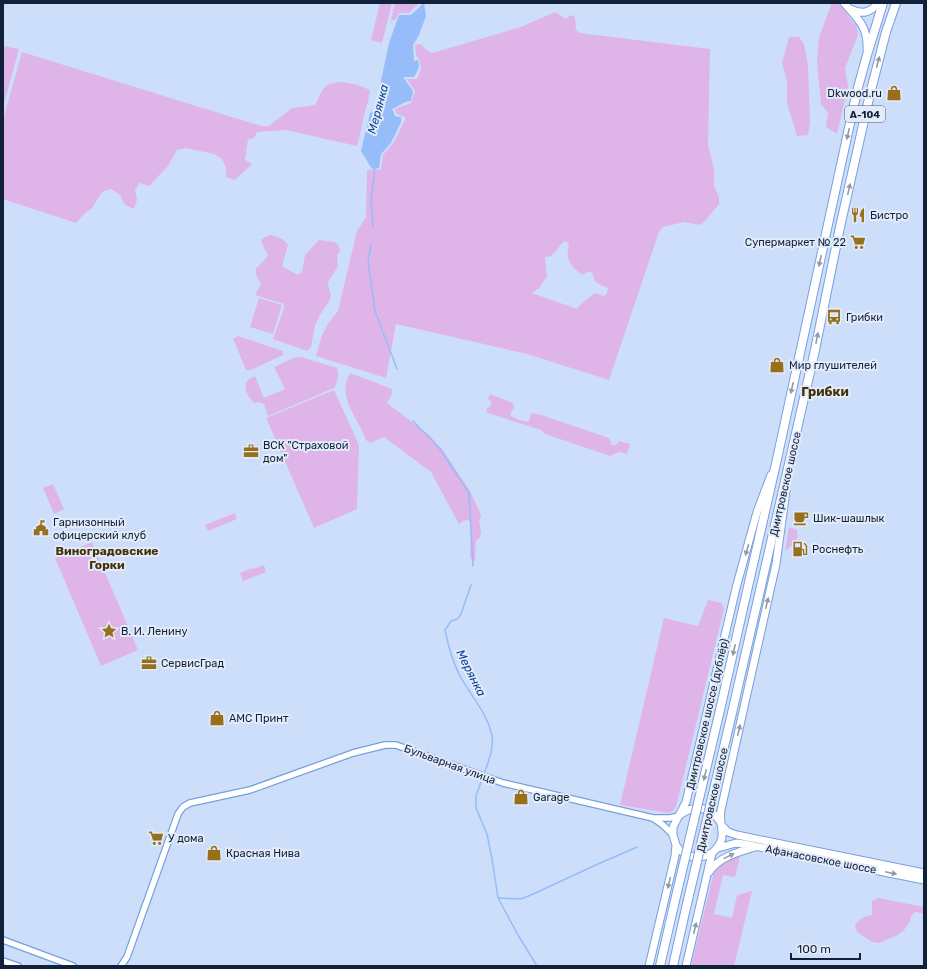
<svg xmlns="http://www.w3.org/2000/svg" width="927" height="969" font-family="Rubik,sans-serif">
	<style>
		.green { fill: #dfb5e9; fill-rule: evenodd }
		.water { fill: #96bcfa }
		.lines { fill: none; stroke-linecap: round; stroke-linejoin: round }
		.stream { stroke: #96bcfa; stroke-width: 1.5 }
		.minor-casing { stroke: #779fe0; stroke-width: 8 }
		.major-casing { stroke: #779fe0; stroke-width: 9 }
		.highway-casing { stroke: #779fe0; stroke-width: 10 }
		.minor { stroke: #fff; stroke-width: 5.5 }
		.major { stroke: #fff; stroke-width: 7 }
		.highway { stroke: #fff; stroke-width: 8 }
		.highway-bridge-casing { stroke: #779fe0; stroke-width: 10; stroke-linecap: butt }
		.highway-bridge { stroke: #fff; stroke-width: 8 }
		.oneway { fill: #949ba6 }
		.labels { text-anchor: middle; stroke-width: 4; stroke-linejoin: round; paint-order: stroke }
		.shield { fill: #e2ebf9; stroke: #505e73; stroke-width: 1 }
		.shield-label { font-size: 10px; font-weight: bold; fill: #12213a }
		.poi-label { font-size: 11px; fill: #12213a; stroke: #e2ebf9; text-anchor: start }
		.street-label { font-size: 11px; fill: #12213a; stroke: #e2ebf9 }
		.water-label { font-size: 12px; font-style: italic; fill: #0a4199; stroke: #e2ebf9 }
		.neighbourhood-label { font-size: 12px; font-weight: bold; fill: #443009; stroke: #e2ebf9 }
		.quarter-label { font-size: 13px; font-weight: bold; fill: #443009; stroke: #e2ebf9 }
	</style>
	<rect width="100%" height="100%" fill="#cddefa"/>
	<path class="green" d="M380 3H392L382 43 371 40Z
		M395 3H419L409 13H399L395 20H391Z
		M832 3H838L857 27 858 35 845 68 848 86 837 134 826 127 828 113 821 104 817 62 819 37Z
		M555 12 566 19 570 15 575 17 576 30 580 33 710 49 708 145 714 169V186L719 197V204L705 221 700 225 684 222 663 227 659 232 609 380 527 354 396 324 386 378 316 356 322 335 329 322 338 311 357 231 366 217 367 170 381 169 383 155 394 142 406 118 396 113 395 109 411 103 415 91 407 79H417L421 69 420 62 416 54 415 45 421 44 426 50 432 53 521 27ZM565 241 569 244C565 259 570 267 583 275L587 272H592C595 284 597 283 608 288L607 293 604 296 595 293C590 296 579 305 577 309L532 293 539 288 547 277 545 257C556 257 557 246 565 241Z
		M789 37H799L804 44 808 65 810 123 808 135 797 136 787 103V81L782 63Z
		M3 46 19 49 3 107Z
		M22 52 261 126H269L292 108 315 105C318 100 320 93 324 88 335 77 358 84 370 90 369 97 368 102 366 108 362 121 361 133 357 146L286 130 257 132 254 138 248 139 245 160 252 164 235 180 226 177V168L222 159 214 154 186 148 177 150 168 166 149 186 139 183 135 190 137 200 134 209 125 205 120 195 111 189 102 192 92 208 86 212 76 223 3 199V120Z
		M270 235C278 236 284 239 288 245L283 262V267L298 275 302 272 305 255 319 240 335 242 339 246 340 251 337 256 338 267 329 280 328 285 331 296 329 301 320 315 315 325 311 347 307 351 273 339 284 308V304L255 295 261 284C249 265 260 269 268 255L263 246 261 240 265 237Z
		M259 298 282 305 273 334 250 327Z
		M238 336 283 351V355L251 370H246L233 339Z
		M296 357H301L337 368C339 375 338 382 334 388L268 416 264 404 259 402 254 403C245 393 240 382 255 376L264 398 285 389 274 367Z
		M350 373 392 389V394L387 403 428 434 442 449 470 491 480 512 481 516 479 521 481 532 480 537 476 541 475 560 473 563 470 556 471 524 468 520 463 521 459 524 431 472 384 437 370 443 366 440C358 417 336 397 350 373Z
		M334 390 359 445 357 509 314 528 266 418Z
		M490 394 513 403 514 408 510 414C513 419 521 420 527 422L530 420V416L532 413 541 415 609 438 612 445H616L619 441 630 444 627 454 619 452 610 456 545 434 541 430 488 413 486 412 487 408 491 406V402L488 399Z
		M53 484 64 509 54 514 43 488Z
		M235 513 237 519 208 531 205 525Z
		M789 527 797 530C799 541 793 545 785 551Z
		M92 542 138 650 101 666 55 558Z
		M264 565 266 572 243 581 240 573 252 568 253 569Z
		M708 600 721 603 724 609 676 807 673 811 669 813 620 805 664 618 698 626Z
		M741 852 735 877 723 875 714 914 732 918 737 895 752 891 734 966H691L714 871 725 860Z
		M878 898 924 907V914L915 912 911 917 909 923 904 930 898 935 879 943 872 942 857 932 855 925C860 918 864 916 872 915V901Z"/>
	<path class="water" d="M424 3 426 16 419 35 413 45 414 61 418 60C420 67 418 71 414 77H403L413 91 411 101C404 101 398 107 392 109L395 116 401 117V122L391 143 381 154 379 168 372 169 361 151 370 113 375 110 389 43 399 15H411Z"/>
	<g class="lines">
		<path class="stream" d="M373 226 371 199 375 168
			M371 244 368 262 375 311 397 369
			M413 421 440 449 469 493 473 566
			M471 585 461 614 457 619 451 621 445 630C448 645 452 660 459 674 469 694 488 713 492 736 494 748 488 763 484 774
			M481 782 476 796V808L487 834 492 859 498 898 518 935 537 966
			M499 898 521 899 531 895 598 864 637 847"/>
		<g class="minor-casing">
			<path id="minor" d="M653 818 663 825 673 835
				M3 940 73 966
				M3 961 18 966
				M121 966 127 957 178 814 183 807 190 803 250 790 353 753 385 745H396L503 783 653 818H670L679 816"/>
		</g>
		<g class="major-casing">
			<path id="major" d="M844 3C858 19 868 27 867 49
				M850 9C862 15 870 13 878 3
				M681 814C696 804 711 807 721 823
				M722 826 728 832 737 835 924 873
				M676 845C684 858 698 860 712 853
				M718 848 736 843 744 844 924 880
				M709 872C719 857 738 852 755 847
				M649 966 675 856 676 845 673 835V827L686 802 736 588 757 512 771 475
				M686 966 712 853C730 836 718 830 721 810L776 564 786 491"/>
		</g>
		<g class="highway-casing">
			<path id="highway" d="M720 710 777 459 857 91 867 55 883 3
				M732 713 815 350 840 227 870 94 886 32 896 3
				M660 966 674 905
				M673 966 686 908"/>
		</g>
		<use href="#minor" class="minor"/>
		<use href="#major" class="major"/>
		<use href="#highway" class="highway"/>
		<g class="highway-bridge-casing">
			<path id="highway-bridge" d="M674 905 720 710
				M686 908 732 713"/>
		</g>
		<use href="#highway-bridge" class="highway-bridge"/>
	</g>
	<defs><path id="oneway-solid" d="M-6-.8H1V-3.2L6.5 0L1 3.2V.8H-6Z"/></defs>
	<g class="oneway">
		<use href="#oneway-solid" transform="translate(878 62) rotate(-75)"/>
		<use href="#oneway-solid" transform="translate(848 134) rotate(103)"/>
		<use href="#oneway-solid" transform="translate(849 189) rotate(-77)"/>
		<use href="#oneway-solid" transform="translate(820 261) rotate(102)"/>
		<use href="#oneway-solid" transform="translate(817 338) rotate(-79)"/>
		<use href="#oneway-solid" transform="translate(792 388) rotate(103)"/>
		<use href="#oneway-solid" transform="translate(747 550) rotate(106)"/>
		<use href="#oneway-solid" transform="translate(767 603) rotate(-77)"/>
		<use href="#oneway-solid" transform="translate(734 650) rotate(103)"/>
		<use href="#oneway-solid" transform="translate(739 730) rotate(-77)"/>
		<use href="#oneway-solid" transform="translate(705 775) rotate(103)"/>
		<use href="#oneway-solid" transform="translate(729 856) rotate(-26)"/>
		<use href="#oneway-solid" transform="translate(891 873) rotate(12)"/>
		<use href="#oneway-solid" transform="translate(669 883) rotate(103)"/>
		<use href="#oneway-solid" transform="translate(695 928) rotate(-77)"/>
	</g>
	<defs>
		<g id="shop-bare" transform="scale(1.2)"><path d="M-5-2.5h2.3a2.7 3.5 0 0 1 5.4 0H5L5.5 6h-11ZM-1.5-2.5h3a1.5 2.3 0 0 0-3 0Z" fill="#986f1b" stroke="#e2ebf9" stroke-width="2.5" paint-order="stroke"/></g>
		<g id="restaurant-bare" transform="scale(1.2)"><path d="M-5-6h1v4h1v-4h1v4h1v-4h1v5L-1.5 .5V6h-2V.5L-5-1ZM5-6V6H3V1.5H1.5Q1.5-4 5-6Z" fill="#986f1b" stroke="#e2ebf9" stroke-width="2.5" paint-order="stroke"/></g>
		<g id="supermarket-bare" transform="scale(1.2)"><path d="M-6-5.5h2.5l.6 2H6L4.5 2H-2.5L-4.4-4H-6ZM-1.5 3.2a1.3 1.3 0 1 0 .1 0ZM3 3.2a1.3 1.3 0 1 0 .1 0Z" fill="#986f1b" stroke="#e2ebf9" stroke-width="2.5" paint-order="stroke"/></g>
		<g id="bus-bare" transform="scale(1.2)"><path d="M-5-6H5V4H4V6H2V4H-2V6H-4V4H-5ZM-3.5-4V0h7V-4ZM-3.5 1.2v1.5H-2V1.2ZM2 1.2v1.5H3.5V1.2Z" fill="#986f1b" stroke="#e2ebf9" stroke-width="2.5" paint-order="stroke"/></g>
		<g id="office-bare" transform="scale(1.2)"><path d="M-6-3h4V-5.5h4V-3h4V5H-6ZM-1-4.5V-3h2v-1.5ZM-6 0V1H6V0Z" fill="#986f1b" stroke="#e2ebf9" stroke-width="2.5" paint-order="stroke"/></g>
		<g id="cafe-bare" transform="scale(1.2)"><path d="M-5.5-4.5H6V0H3Q3 3.5 0 3.5H-2.5Q-5.5 3.5-5.5 0ZM3-3.2v2h1.7v-2ZM-6 4.5H4V6H-6Z" fill="#986f1b" stroke="#e2ebf9" stroke-width="2.5" paint-order="stroke"/></g>
		<g id="civic-bare" transform="scale(1.2)"><path d="M-.6-6.5H3V-4.5H.6V-3L4-1V1h2V6H-6V1h2V-1L-.6-3ZM-1.2 2.5V6h2.4V2.5Z" fill="#986f1b" stroke="#e2ebf9" stroke-width="2.5" paint-order="stroke"/></g>
		<g id="fuel-bare" transform="scale(1.2)"><path d="M-5.5-6h7V0h2V4h1.3V-2.5L3-4.5l.8-.8L6-3V5H2.5V1h-1V6h-7ZM-4.2-4.7v3.2H.2V-4.7Z" fill="#986f1b" stroke="#e2ebf9" stroke-width="2.5" paint-order="stroke"/></g>
		<g id="sight-bare" transform="scale(1.2)"><path d="M0-6L1.8-2.2L6-1.7L2.9 1.2L3.7 5.4L0 3.3L-3.7 5.4L-2.9 1.2L-6-1.7L-1.8-2.2Z" fill="#986f1b" stroke="#e2ebf9" stroke-width="2.5" paint-order="stroke"/></g>
	</defs>
	<g fill-rule="evenodd">
		<use href="#shop-bare" x="894" y="93"/>
		<use href="#restaurant-bare" x="858" y="215"/>
		<use href="#supermarket-bare" x="858" y="242"/>
		<use href="#bus-bare" x="834" y="317"/>
		<use href="#shop-bare" x="777" y="365"/>
		<use href="#office-bare" x="251" y="451"/>
		<use href="#cafe-bare" x="801" y="518"/>
		<use href="#civic-bare" x="41" y="528"/>
		<use href="#fuel-bare" x="800" y="549"/>
		<use href="#sight-bare" x="109" y="631"/>
		<use href="#office-bare" x="149" y="663"/>
		<use href="#shop-bare" x="217" y="718"/>
		<use href="#shop-bare" x="521" y="797"/>
		<use href="#supermarket-bare" x="156" y="838"/>
		<use href="#shop-bare" x="214" y="853"/>
	</g>
	<g class="labels">
		<rect class="shield" x="845" y="106" width="40" height="16" rx="3"/>
		<g class="shield-label">
			<text x="865" y="118">А-104</text>
		</g>
		<g class="poi-label">
			<text x="882" y="97" text-anchor="end">Dkwood.ru</text>
			<text x="870" y="219">Бистро</text>
			<text x="846" y="246" text-anchor="end">Супермаркет № 22</text>
			<text x="846" y="321">Грибки</text>
			<text x="789" y="369">Мир глушителей</text>
			<text x="263" y="449">ВСК "Страховой<tspan x="263" dy="13">дом"</tspan></text>
			<text x="813" y="522">Шик-шашлык</text>
			<text x="53" y="526">Гарнизонный<tspan x="53" dy="13">офицерский клуб</tspan></text>
			<text x="812" y="553">Роснефть</text>
			<text x="121" y="635">В. И. Ленину</text>
			<text x="161" y="667">СервисГрад</text>
			<text x="229" y="722">АМС Принт</text>
			<text x="533" y="801">Garage</text>
			<text x="168" y="842">У дома</text>
			<text x="226" y="857">Красная Нива</text>
		</g>
		<g class="street-label">
			<text transform="translate(785 484) rotate(-77)" y="4">Дмитровское шоссе</text>
			<text transform="translate(707 714) rotate(-77)" y="4">Дмитровское шоссе (дублёр)</text>
			<text transform="translate(450 764) rotate(20)" y="4">Бульварная улица</text>
			<text transform="translate(712 800) rotate(-77)" y="4">Дмитровское шоссе</text>
			<text transform="translate(821 859) rotate(11)" y="4">Афанасовское шоссе</text>
		</g>
		<g class="water-label">
			<text transform="translate(378 109) rotate(-75)" y="4">Мерянка</text>
			<text transform="translate(471 673) rotate(63)" y="4">Мерянка</text>
		</g>
		<g class="neighbourhood-label">
			<text x="107" y="555">Виноградовские<tspan x="107" dy="14">Горки</tspan></text>
		</g>
		<g class="quarter-label">
			<text x="825" y="396">Грибки</text>
		</g>
	</g>
	<rect width="927" height="969" fill="none" stroke="#12213a" stroke-width="8"/>
	<path d="M791 953v6h69v-6" fill="none" stroke="#12213a" stroke-width="2"/>
	<text x="797" y="953" font-size="12" fill="#12213a" stroke="#e2ebf9" stroke-width="3" paint-order="stroke">100 m</text>
</svg>
